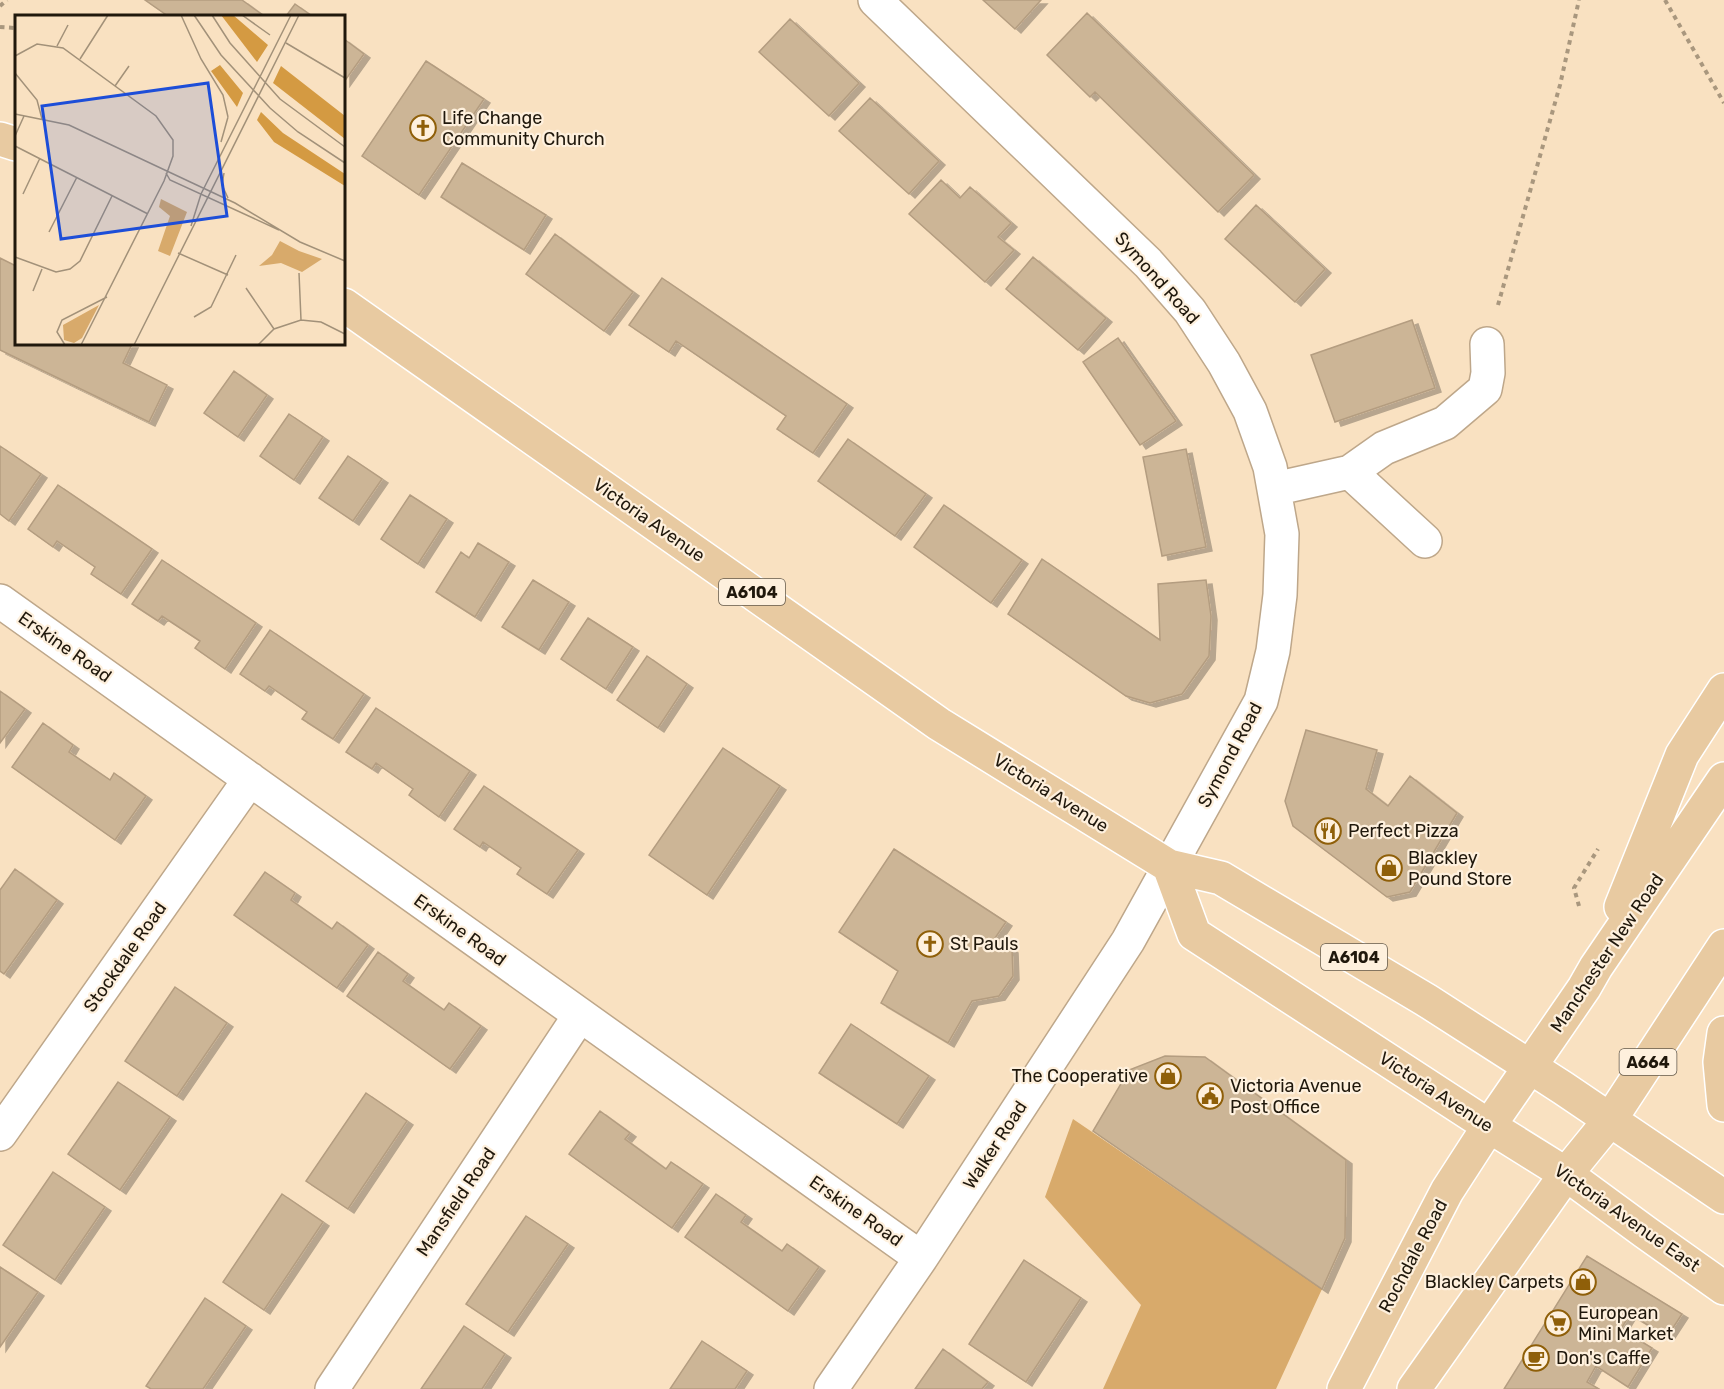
<svg xmlns="http://www.w3.org/2000/svg" width="1724" height="1389" font-family="Rubik,sans-serif">
	<style>
		.green { fill: #d8aa6b }
		.building { fill: #ccb596; stroke: #b49d80; stroke-width: 1.5; filter: url(#shadow) }
		.lines { fill: none; stroke-linecap: round; stroke-linejoin: round }
		.minor-casing { stroke: #bea78a; stroke-width: 36 }
		.major-casing { stroke: #fff; stroke-width: 36 }
		.path { stroke: #a9977e; stroke-width: 4; stroke-dasharray: 4.5 4.5; stroke-linecap: butt }
		.minor { stroke: #fff; stroke-width: 33 }
		.major { stroke: #e8caa1; stroke-width: 33 }
		.labels { text-anchor: middle; stroke-width: 4.5; stroke-linejoin: round; paint-order: stroke }
		.shield { fill: #fef0dd; stroke: #63594b; stroke-width: 1.5 }
		.shield-label { font-size: 16px; font-weight: bold; fill: #20180c }
		.poi-label { font-size: 18px; fill: #20180c; stroke: #fef0dd; text-anchor: start }
		.street-label { font-size: 18px; fill: #20180c; stroke: #fef0dd }
		.inset-road { fill: none; stroke: #a29179; stroke-width: 1.5 }
		.view { fill: #1d4ed8; fill-opacity: 0.15; stroke: #1d4ed8; stroke-width: 3 }
		.inset-edge { fill: none; stroke: #20180c; stroke-width: 3 }
	</style>
	<defs>
		<filter id="shadow"><feDropShadow dx="6" dy="4" stdDeviation="0" flood-color="#0004"/></filter>
	</defs>
	<rect width="100%" height="100%" fill="#f9e1c1"/>
	<path class="green" d="M1073 1119 1322 1289 1276 1389H1103L1141 1305 1045 1197Z"/>
	<path class="building" d="M145 0H242L264 16H168Z
		M983 0H1041L1015 29Z
		M295 4 312 16H286Z
		M1087 13 1254 175 1218 212 1095 92 1090 97 1047 55Z
		M790 19 859 83 829 116 759 52Z
		M344 39 364 54 344 82Z
		M426 61 484 99 419 195 362 156Z
		M870 98 939 161 909 194 839 131Z
		M462 163 546 215 524 250 441 197Z
		M941 180 960 198 970 187 1011 223 998 237 1014 250 985 282 909 214Z
		M1256 205 1325 269 1295 302 1225 239Z
		M555 234 633 292 604 331 526 274Z
		M1033 257 1106 318 1078 350 1006 289Z
		M0 258 16 266V344H132L123 363 167 385 149 422 0 350Z
		M662 278 847 404 813 453 777 429 786 416 676 341 669 352 629 325Z
		M1412 320 1435 388 1335 422 1311 355Z
		M1118 338 1176 421 1140 445 1083 362Z
		M234 371 267 395 238 437 204 413Z
		M289 414 323 437 294 480 260 456Z
		M848 439 926 494 895 536 818 481Z
		M0 446 41 474 9 521 0 514Z
		M1186 449 1206 547 1162 556 1143 457Z
		M348 456 382 479 353 521 319 498Z
		M58 485 152 549 121 594 91 574 95 567 57 541 53 547 28 529Z
		M410 495 447 519 418 564 381 539Z
		M944 505 1022 560 991 603 914 547Z
		M478 543 509 562 475 617 436 592 461 552 469 558Z
		M1042 559 1160 640 1158 584 1206 580 1211 616 1209 656 1182 694 1150 703 1126 696 1008 614Z
		M162 560 256 623 225 669 195 648 200 641 162 616 158 621 132 604Z
		M533 580 569 602 539 650 502 627Z
		M588 618 633 647 606 689 561 659Z
		M270 630 364 694 333 739 302 719 307 712 269 686 265 691 240 674Z
		M647 656 687 684 658 728 617 700Z
		M0 691 25 709 0 743Z
		M376 708 470 771 439 817 409 795 413 789 376 763 372 769 346 752Z
		M43 723 73 745 69 752 110 780 114 773 146 796 115 840 12 767Z
		M1306 730 1377 750 1366 789 1388 806 1410 776 1457 813 1410 892 1387 897 1293 826 1285 801Z
		M723 748 780 786 707 895 649 855Z
		M484 786 578 850 547 894 517 874 521 868 483 842 480 847 454 829Z
		M894 849 1006 922 995 938 1012 949 1013 976 999 996 972 1001 948 1043 881 1003 898 971 839 932Z
		M15 869 57 900 4 974 0 971V890Z
		M265 872 295 893 291 900 332 929 337 922 368 945 337 988 234 915Z
		M378 952 408 974 403 981 444 1010 449 1003 481 1026 450 1069 347 996Z
		M175 987 227 1023 177 1096 125 1061Z
		M851 1024 929 1076 897 1124 819 1073Z
		M1165 1056 1205 1057 1346 1160 1345 1238 1322 1289 1093 1131 1129 1070Z
		M118 1082 170 1117 120 1190 68 1154Z
		M366 1093 407 1121 348 1209 306 1181Z
		M600 1111 630 1133 625 1139 666 1169 671 1162 703 1184 672 1228 569 1154Z
		M53 1172 105 1207 55 1280 3 1245Z
		M282 1194 323 1222 264 1310 223 1282Z
		M716 1194 746 1215 741 1222 782 1251 787 1244 819 1267 788 1311 685 1237Z
		M526 1216 568 1244 508 1332 466 1304Z
		M1587 1256 1682 1314 1667 1337 1630 1314 1621 1329 1652 1348 1628 1387 1596 1366 1587 1382 1599 1389H1504Z
		M1024 1260 1081 1298 1026 1382 969 1344Z
		M0 1267 38 1292 0 1347Z
		M205 1298 246 1326 203 1389H151L146 1386Z
		M464 1326 505 1354 482 1389H421Z
		M702 1341 747 1371 735 1389H670Z
		M943 1349 988 1382 982 1389H915Z"/>
	<g class="lines">
		<g class="minor-casing">
			<path id="minor" d="M1350 472 1384 448 1445 423 1485 389 1488 373 1487 344
				M1274 489 1350 472 1425 541
				M0 601 921 1258
				M0 1134 250 779
				M332 1389 580 1015
				M831 1389 921 1258 1128 941 1261 701 1273 651 1280 595 1282 534 1270 467 1250 411 1224 363 1190 311 1148 263 875 0"/>
		</g>
		<g class="major-casing">
			<path id="major" d="M0 139 16 144
				M344 305 939 724 1169 866 1221 878 1426 1000 1563 1088 1724 1197
				M1169 866 1194 934 1489 1126 1566 1174 1645 1232 1724 1288
				M1621 907 1682 755 1724 690
				M1724 1033 1720 1062 1724 1105
				M1344 1389 1447 1191 1489 1126 1584 988 1596 967 1724 779
				M1414 1389 1566 1174 1610 1120 1724 946"/>
		</g>
		<path class="path" d="M1665 0 1724 103
			M0 6 7 0
			M0 27 15 28
			M1498 305 1560 85 1579 0
			M1579 906 1574 888 1598 849"/>
		<use href="#minor" class="minor"/>
		<use href="#major" class="major"/>
	</g>
	<defs>
		<g id="church-ring" transform="scale(1.35)"><circle r="9.5" fill="#fef0dd" stroke="#8f5f09" stroke-width="1.5"/><path d="M-1.2-6h2.4v3.5h3.3v2.4h-3.3V6h-2.4V-.1h-3.3v-2.4h3.3Z" fill="#8f5f09"/></g>
		<g id="restaurant-ring" transform="scale(1.35)"><circle r="9.5" fill="#fef0dd" stroke="#8f5f09" stroke-width="1.5"/><path d="M-5-6h1v4h1v-4h1v4h1v-4h1v5L-1.5 .5V6h-2V.5L-5-1ZM5-6V6H3V1.5H1.5Q1.5-4 5-6Z" fill="#8f5f09"/></g>
		<g id="shop-ring" transform="scale(1.35)"><circle r="9.5" fill="#fef0dd" stroke="#8f5f09" stroke-width="1.5"/><path d="M-5-2.5h2.3a2.7 3.5 0 0 1 5.4 0H5L5.5 6h-11ZM-1.5-2.5h3a1.5 2.3 0 0 0-3 0Z" fill="#8f5f09"/></g>
		<g id="civic-ring" transform="scale(1.35)"><circle r="9.5" fill="#fef0dd" stroke="#8f5f09" stroke-width="1.5"/><path d="M-.6-6.5H3V-4.5H.6V-3L4-1V1h2V6H-6V1h2V-1L-.6-3ZM-1.2 2.5V6h2.4V2.5Z" fill="#8f5f09"/></g>
		<g id="supermarket-ring" transform="scale(1.35)"><circle r="9.5" fill="#fef0dd" stroke="#8f5f09" stroke-width="1.5"/><path d="M-6-5.5h2.5l.6 2H6L4.5 2H-2.5L-4.4-4H-6ZM-1.5 3.2a1.3 1.3 0 1 0 .1 0ZM3 3.2a1.3 1.3 0 1 0 .1 0Z" fill="#8f5f09"/></g>
		<g id="cafe-ring" transform="scale(1.35)"><circle r="9.5" fill="#fef0dd" stroke="#8f5f09" stroke-width="1.5"/><path d="M-5.5-4.5H6V0H3Q3 3.5 0 3.5H-2.5Q-5.5 3.5-5.5 0ZM3-3.2v2h1.7v-2ZM-6 4.5H4V6H-6Z" fill="#8f5f09"/></g>
	</defs>
	<g fill-rule="evenodd">
		<use href="#church-ring" x="423" y="128"/>
		<use href="#restaurant-ring" x="1328" y="831"/>
		<use href="#shop-ring" x="1389" y="868"/>
		<use href="#church-ring" x="930" y="944"/>
		<use href="#shop-ring" x="1168" y="1076"/>
		<use href="#civic-ring" x="1210" y="1096"/>
		<use href="#shop-ring" x="1583" y="1282"/>
		<use href="#supermarket-ring" x="1558" y="1323"/>
		<use href="#cafe-ring" x="1536" y="1358"/>
	</g>
	<g class="labels">
		<g class="shield">
			<rect x="719" y="579" width="66" height="26" rx="4.5"/>
			<rect x="1321" y="944" width="66" height="26" rx="4.5"/>
			<rect x="1619.5" y="1049" width="57" height="26" rx="4.5"/>
		</g>
		<g class="shield-label">
			<text x="752" y="598">A6104</text>
			<text x="1354" y="963">A6104</text>
			<text x="1648" y="1068">A664</text>
		</g>
		<g class="poi-label">
			<text x="442" y="124">Life Change<tspan x="442" dy="21">Community Church</tspan></text>
			<text x="1348" y="837">Perfect Pizza</text>
			<text x="1408" y="864">Blackley<tspan x="1408" dy="21">Pound Store</tspan></text>
			<text x="950" y="950">St Pauls</text>
			<text x="1148" y="1082" text-anchor="end">The Cooperative</text>
			<text x="1230" y="1092">Victoria Avenue<tspan x="1230" dy="21">Post Office</tspan></text>
			<text x="1564" y="1288" text-anchor="end">Blackley Carpets</text>
			<text x="1578" y="1319">European<tspan x="1578" dy="21">Mini Market</tspan></text>
			<text x="1556" y="1364">Don's Caffe</text>
		</g>
		<g class="street-label">
			<text transform="translate(1157 278) rotate(48)" y="6">Symond Road</text>
			<text transform="translate(649 520) rotate(35)" y="6">Victoria Avenue</text>
			<text transform="translate(65 647) rotate(35)" y="6">Erskine Road</text>
			<text transform="translate(1230 755) rotate(-62)" y="6">Symond Road</text>
			<text transform="translate(1051 793) rotate(32)" y="6">Victoria Avenue</text>
			<text transform="translate(460 930) rotate(36)" y="6">Erskine Road</text>
			<text transform="translate(1607 953) rotate(-56)" y="6">Manchester New Road</text>
			<text transform="translate(125 957) rotate(-55)" y="6">Stockdale Road</text>
			<text transform="translate(1436 1092) rotate(33)" y="6">Victoria Avenue</text>
			<text transform="translate(995 1145) rotate(-57)" y="6">Walker Road</text>
			<text transform="translate(456 1202) rotate(-56)" y="6">Mansfield Road</text>
			<text transform="translate(856 1211) rotate(35)" y="6">Erskine Road</text>
			<text transform="translate(1627 1218) rotate(35)" y="6">Victoria Avenue East</text>
			<text transform="translate(1413 1256) rotate(-62)" y="6">Rochdale Road</text>
		</g>
	</g>
	<g transform="translate(15 15)">
		<rect width="330" height="330" fill="#f9e1c1"/>
		<path d="M146 184 172 197 155 241 143 236 155 201 144 192ZM265 226 284 236 307 244 287 257 266 248 244 251 257 240ZM84 290 67 323 59 328 49 325 48 310Z" fill="#d8aa6b"/>
		<path d="M206 0H218L253 30 242 47ZM205 50 228 78 222 92 196 56ZM266 51 330 101V124L258 68ZM246 97 268 118 330 159V171L259 127 242 105Z" fill="#d49a42"/>
		<path class="inset-road" d="M166 0 186 44 208 80 213 102M179 0 206 40 255 93 283 117 330 148M197 0 215 28 265 84 330 132M227 0 255 20M271 28 330 63M42 31 53 10M0 41 22 29 48 33 141 101 158 125V141L149 166 66 330M65 44 93 0M0 58 22 85 27 104M100 71 114 51M0 99 54 110 220 188 285 227 330 246M0 121 9 101M206 127 213 102M0 131 133 199M151 158 155 165 264 215M209 158 207 170 213 183M8 179 25 143M176 211 186 179 276 0M34 217 62 162M163 238 213 260M0 242 41 257 55 254 65 246 97 181M284 258 286 305M231 273 259 314M18 276 27 254M179 302 196 292 221 240M50 330 42 317 47 305 92 282M119 330 284 0M243 330 259 314 286 305 306 307 330 319"/>
		<path class="view" d="M193 68 212 201 46 224 27 91Z"/>
		<rect width="330" height="330" class="inset-edge"/>
	</g>
</svg>
